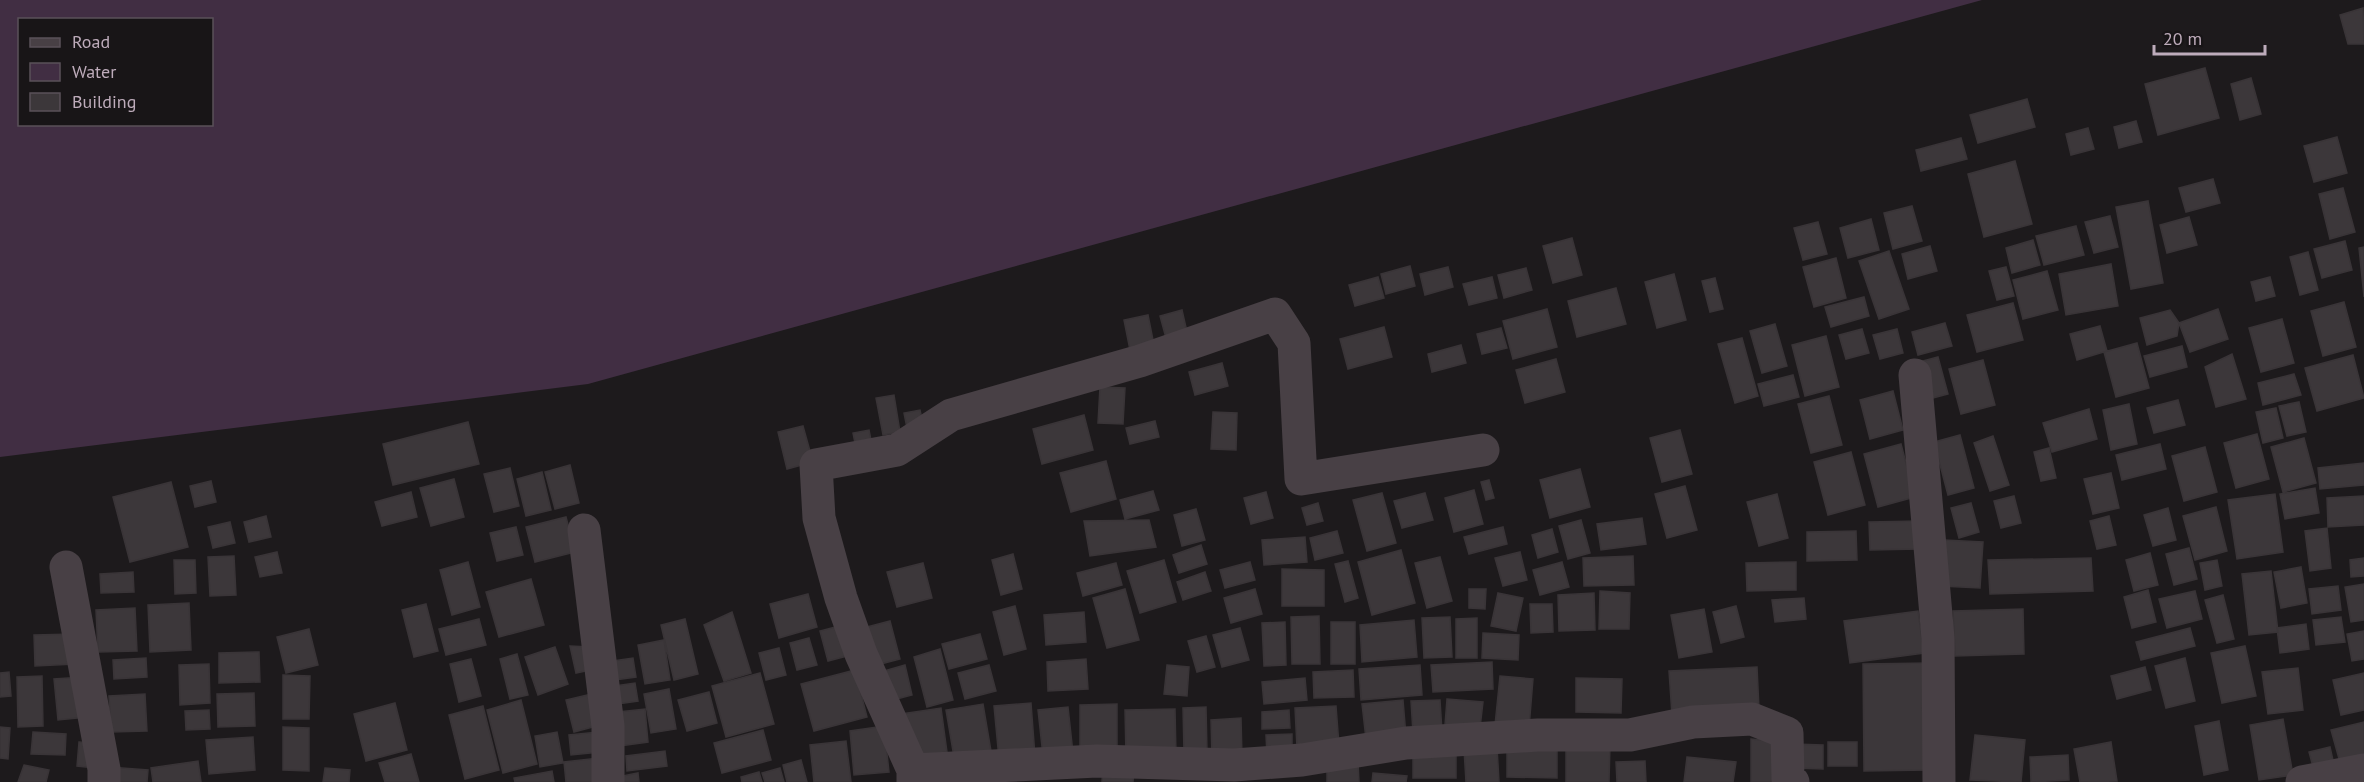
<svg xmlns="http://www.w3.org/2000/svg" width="2364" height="782" font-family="'PT Sans',sans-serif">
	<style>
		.water { fill: #412e43; fill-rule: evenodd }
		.building { fill: #3c373a; stroke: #393437; stroke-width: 1.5 }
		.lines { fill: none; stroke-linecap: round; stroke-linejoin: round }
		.street { stroke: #484045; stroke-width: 33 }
	</style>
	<rect width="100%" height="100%" fill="#1d1a1c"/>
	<path class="water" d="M0 0H1982L588 384 0 457ZM20 20H212V124H20Z"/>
	<path class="building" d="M2363 8 2364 44H2348L2340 15Z
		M2205 68 2219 118 2158 135 2145 84Z
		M2251 78 2261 114 2240 120 2231 84Z
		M2027 99 2035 127 1978 143 1970 115Z
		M2136 121 2142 142 2119 148 2114 127Z
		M2088 128 2094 149 2071 155 2066 134Z
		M2337 137 2347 173 2314 182 2304 146Z
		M1961 138 1967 159 1921 171 1916 150Z
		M2015 161 2032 224 1984 237 1968 174Z
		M2213 179 2220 203 2186 212 2179 188Z
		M2343 188 2355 232 2330 239 2319 194Z
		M2148 201 2163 283 2131 289 2116 207Z
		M1912 206 1922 241 1893 249 1884 213Z
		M2110 216 2118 247 2094 253 2085 222Z
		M2189 217 2197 245 2167 253 2160 225Z
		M1871 219 1879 250 1848 258 1840 228Z
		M1818 222 1827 254 1803 260 1794 228Z
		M2076 226 2084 255 2044 265 2036 236Z
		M1572 238 1582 275 1553 283 1543 246Z
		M2033 240 2040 265 2012 273 2006 248Z
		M2345 241 2352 270 2322 278 2314 249Z
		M1930 246 1937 271 1908 279 1902 254Z
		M2364 247V297L2359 248Z
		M1889 251 1909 309 1879 319 1859 261Z
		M2308 252 2318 290 2300 295 2290 257Z
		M1836 258 1846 298 1814 307 1803 267Z
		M2111 264 2118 306 2066 315 2059 274Z
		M1410 266 1415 286 1386 294 1381 274Z
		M1448 267 1453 287 1425 295 1420 274Z
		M2006 267 2014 296 1997 300 1989 271Z
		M1526 268 1532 290 1504 298 1498 275Z
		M2047 271 2058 310 2023 319 2013 280Z
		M1674 274 1686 320 1657 328 1645 282Z
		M1378 277 1384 298 1355 306 1349 285Z
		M1492 277 1497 298 1469 305 1463 284Z
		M2270 277 2275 296 2256 301 2251 282Z
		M1715 278 1723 309 1710 312 1702 281Z
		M1616 288 1626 324 1577 337 1568 301Z
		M1864 297 1869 316 1831 327 1825 307Z
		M2344 302 2356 347 2323 356 2311 311Z
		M2013 303 2023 340 1977 352 1967 315Z
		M1547 309 1557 347 1513 359 1503 321Z
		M2218 309 2228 339 2190 352 2179 323Z
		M1182 310 1187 332 1166 338 1160 316Z
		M2170 310 2179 323 2177 336 2147 345 2140 318Z
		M1148 315 1155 350 1131 355 1124 320Z
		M2282 319 2294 363 2261 372 2249 328Z
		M1945 323 1952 346 1918 355 1912 332Z
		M1775 324 1787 366 1762 373 1750 331Z
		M2100 326 2107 351 2077 360 2070 334Z
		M1384 327 1392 357 1348 369 1340 339Z
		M1501 328 1507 348 1482 354 1477 334Z
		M1862 329 1869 353 1846 359 1839 335Z
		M1897 329 1903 353 1880 359 1873 335Z
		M1826 336 1839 387 1805 396 1792 345Z
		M1742 338 1758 396 1735 403 1718 344Z
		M2137 343 2149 388 2116 397 2104 352Z
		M1461 345 1466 363 1432 372 1428 354Z
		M2182 346 2187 367 2150 377 2144 356Z
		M2232 354 2246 399 2216 407 2205 367Z
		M2353 355 2364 398 2317 411 2305 368Z
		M1938 357 1948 394 1929 399 1919 362Z
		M1556 359 1565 392 1525 403 1516 370Z
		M1983 360 1995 405 1961 414 1949 369Z
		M1222 363 1228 386 1195 395 1189 372Z
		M2294 374 2301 395 2263 405 2258 383Z
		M1793 375 1799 397 1764 406 1758 384Z
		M1100 387 1125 388 1123 424 1098 423Z
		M1893 391 1903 430 1870 439 1860 400Z
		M894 395 900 432 883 435 876 398Z
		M1829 396 1842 445 1811 453 1798 404Z
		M2178 400 2185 425 2154 433 2147 408Z
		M2299 402 2306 432 2287 436 2279 406Z
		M2129 404 2137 444 2111 450 2103 410Z
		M2276 408 2283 438 2263 443 2256 412Z
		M2089 409 2097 439 2052 452 2043 423Z
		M920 410 923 424 907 428 904 413Z
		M1213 412 1237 413 1236 450 1211 449Z
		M1084 415 1093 450 1042 464 1033 429Z
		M1155 421 1159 437 1130 444 1126 428Z
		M468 422 479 464 393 485 383 444Z
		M803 426 813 462 787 469 778 432Z
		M869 430 872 445 856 448 853 433Z
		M1680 430 1692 474 1662 482 1650 438Z
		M2257 434 2269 479 2236 488 2224 443Z
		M1960 435 1974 488 1948 495 1934 442Z
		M1993 436 2009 485 1990 491 1974 443Z
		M2304 438 2316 483 2283 492 2271 447Z
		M1901 444 1915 497 1878 507 1864 454Z
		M2160 444 2166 469 2122 480 2116 455Z
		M2205 447 2217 492 2184 501 2172 456Z
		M2049 448 2056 478 2041 481 2034 452Z
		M1851 452 1865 505 1828 515 1814 462Z
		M1106 461 1116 499 1071 512 1060 473Z
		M2364 463V485L2320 489 2318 468Z
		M570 465 579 503 555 509 545 472Z
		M510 468 519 506 494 512 484 474Z
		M1580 469 1590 507 1550 518 1540 480Z
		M542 472 551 510 526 516 517 479Z
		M2111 473 2119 508 2093 514 2084 479Z
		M454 479 464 517 431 526 420 488Z
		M1489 480 1494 498 1486 500 1481 482Z
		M211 481 216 502 195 507 190 486Z
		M171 482 188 547 130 562 113 497Z
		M1685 486 1697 530 1667 538 1655 494Z
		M2315 488 2319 513 2285 519 2280 494Z
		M1474 490 1483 524 1454 532 1445 498Z
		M1153 491 1159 510 1125 519 1120 500Z
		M411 492 417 517 382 526 375 502Z
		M1266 492 1273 518 1251 524 1244 498Z
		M1382 493 1396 543 1367 551 1353 500Z
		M1425 493 1433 520 1402 528 1394 501Z
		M1777 494 1788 538 1759 546 1747 502Z
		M2275 494 2283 552 2237 559 2228 500Z
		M2014 496 2021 523 2001 528 1994 501Z
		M2364 496V525L2328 527 2327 498Z
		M1318 503 1323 521 1307 525 1302 508Z
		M1971 503 1979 532 1959 538 1951 508Z
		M2216 507 2227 551 2195 560 2183 516Z
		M2168 508 2176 540 2153 546 2144 515Z
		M1196 509 1205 540 1182 546 1174 515Z
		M266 516 271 537 249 542 244 522Z
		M2109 516 2116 545 2097 549 2090 521Z
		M566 517 575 552 535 562 526 527Z
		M1642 518 1646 544 1601 550 1597 524Z
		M1149 520 1156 547 1090 556 1084 521Z
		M1581 520 1590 553 1568 559 1559 526Z
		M1919 521 1920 549 1870 550 1869 522Z
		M230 522 235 543 213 548 208 527Z
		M516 527 523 555 497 561 490 533Z
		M1503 527 1507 544 1469 554 1464 537Z
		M2327 528 2331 568 2310 571 2305 531Z
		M1552 529 1558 552 1538 558 1532 535Z
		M1337 531 1343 553 1315 560 1310 538Z
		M1856 531 1857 560 1807 561V532Z
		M1305 537 1307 562 1264 565 1262 540Z
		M1944 540 1983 542 1980 588 1941 586Z
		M1201 545 1207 564 1179 573 1173 555Z
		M2189 548 2197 579 2174 585 2166 554Z
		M1401 550 1415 603 1372 615 1358 562Z
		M277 552 282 573 260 577 255 557Z
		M1520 552 1527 580 1503 586 1495 558Z
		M2150 553 2158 585 2134 591 2126 560Z
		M1013 554 1022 589 1001 595 992 560Z
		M234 556 236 595 210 596 208 557Z
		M1633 556 1634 585 1584 586 1583 558Z
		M1440 557 1452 601 1427 608 1415 563Z
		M2091 558 2093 591 1990 594 1988 560Z
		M2364 558V576L2351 577 2350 560Z
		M174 560H195L196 593 175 594Z
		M1164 560 1176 602 1140 613 1127 571Z
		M2217 560 2222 586 2205 590 2200 563Z
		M1348 561 1358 598 1345 602 1335 564Z
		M468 562 480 607 452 615 440 570Z
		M1250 562 1255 580 1225 588 1220 570Z
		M1562 562 1569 587 1540 595 1533 570Z
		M1796 562V590L1747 591 1746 563Z
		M923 563 932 598 897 607 887 572Z
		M1116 563 1122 585 1083 596 1077 573Z
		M2301 567 2307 603 2281 608 2274 572Z
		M1282 569 1324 570V606H1282Z
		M2271 571 2278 632 2249 635 2242 574Z
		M133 572 134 592 101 593 100 574Z
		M1205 572 1211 591 1183 600 1177 582Z
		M531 579 544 625 499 637 486 592Z
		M2364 584V620L2351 622 2345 587Z
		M2338 586 2341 610 2312 614 2309 589Z
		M1125 589 1139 640 1107 648 1093 598Z
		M1255 589 1262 614 1231 623 1224 598Z
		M1469 589H1486L1485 609 1469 608Z
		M2148 590 2156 622 2132 628 2124 597Z
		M1600 591 1630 593 1629 629H1599Z
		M2195 591 2202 619 2167 628 2159 599Z
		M1498 593 1523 598 1516 631 1491 626Z
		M1594 593 1595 630 1559 631 1558 595Z
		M808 594 817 627 779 638 770 604Z
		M2223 595 2234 639 2217 643 2205 600Z
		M1804 598 1806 619 1775 622 1772 600Z
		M189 603 191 650 150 652 148 605Z
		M426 604 438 651 414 657 402 610Z
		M1530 604H1552L1553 632 1531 633Z
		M1015 606 1026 649 1004 655 993 612Z
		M1736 606 1744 637 1721 643 1713 612Z
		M135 608 137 651 98 652 96 610Z
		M1704 609 1712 652 1679 658 1671 615Z
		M2023 609 2024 654 1955 656 1953 611Z
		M1918 611 1924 653 1850 663 1844 621Z
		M732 612 751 673 724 681 704 625Z
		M1084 612 1086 642 1046 645 1044 615Z
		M1319 616 1320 664H1292L1291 617Z
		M1450 617 1452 657 1424 658 1422 618Z
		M2341 617 2345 642 2316 645 2313 620Z
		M1477 618V658H1456V619Z
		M479 619 486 645 446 655 439 629Z
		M685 619 698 674 674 680 661 625Z
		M1414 620 1417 657 1362 662 1360 625Z
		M890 621 900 659 873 666 863 628Z
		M1285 622 1286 665 1264 666 1262 623Z
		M1331 622H1355V664H1331Z
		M847 624 855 654 828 661 820 631Z
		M2306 624 2309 649 2280 653 2277 628Z
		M1240 628 1249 660 1222 667 1213 635Z
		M2190 628 2195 646 2141 660 2136 642Z
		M309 629 318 665 286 673 277 637Z
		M2364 631V659L2352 661 2347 634Z
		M1483 633 1519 635 1518 660 1482 658Z
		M74 634 75 664 35 666 34 635Z
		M980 634 987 659 949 669 942 644Z
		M1206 636 1215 667 1197 672 1188 641Z
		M809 638 817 665 797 670 790 643Z
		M664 640 670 680 645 684 638 645Z
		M570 646 590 647 595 669 576 673Z
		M2245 646 2256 696 2222 703 2211 653Z
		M555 647 568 684 538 695 525 657Z
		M779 648 786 675 766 680 759 653Z
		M940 649 953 700 927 707 914 657Z
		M259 652 260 682 219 683V653Z
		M517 654 528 695 510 699 500 659Z
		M146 658 147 677 114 679 113 660Z
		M633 658 636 677 608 681 606 662Z
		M2185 658 2195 701 2166 708 2155 666Z
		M471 659 481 696 459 702 450 664Z
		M1086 659 1088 689 1048 691 1047 662Z
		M1492 662 1493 689 1433 692 1431 665Z
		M1929 663V770L1864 771 1863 664Z
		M209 664 210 703 180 705 179 665Z
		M905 665 912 695 885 702 877 673Z
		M989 665 996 691 965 699 958 673Z
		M1167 665 1189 667 1187 696 1164 694Z
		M1420 665 1422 695 1361 700 1359 669Z
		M1757 667 1759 709 1672 715 1669 671Z
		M2145 667 2151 690 2117 699 2111 676Z
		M2298 668 2303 710 2268 714 2262 672Z
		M855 670 867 717 814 731 801 684Z
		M1353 670 1354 697 1314 698 1313 672Z
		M9 672 11 696 0 697V673Z
		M760 673 774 724 726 737 712 686Z
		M2364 673V710L2341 715 2333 680Z
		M283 675 310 676 309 719H283Z
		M42 676 43 726 18 727 17 677Z
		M1500 676 1533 679 1529 728 1495 725Z
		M83 677 87 717 58 720 54 679Z
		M1305 678 1307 700 1264 704 1262 682Z
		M1576 678 1622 679 1621 713 1576 712Z
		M635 683 638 701 611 705 608 687Z
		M669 689 676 729 651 733 644 694Z
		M709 692 717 723 687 731 678 700Z
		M254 693 255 726 218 727 217 694Z
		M596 693 604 724 574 732 566 700Z
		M145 694 147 731 111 732 109 696Z
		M1447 699 1483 702 1480 728 1445 725Z
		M521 700 537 764 503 773 487 710Z
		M1403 700 1406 736 1366 739 1362 704Z
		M1440 700 1442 732 1413 733 1411 701Z
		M395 703 407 750 366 761 354 714Z
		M1031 703 1035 756 999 759 994 706Z
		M983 704 992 757 955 763 946 710Z
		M1117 704V754H1080V705Z
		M483 706 499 770 465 779 449 715Z
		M1336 706 1339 745 1297 748 1295 708Z
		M1068 707 1073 753 1043 756 1038 710Z
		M1206 707 1207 752 1184 753 1183 708Z
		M941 708 947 752 895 760 888 716Z
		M645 709 648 742 613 747 609 713Z
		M1175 709 1176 755 1126 756 1125 710Z
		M209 710 210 729 186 730 185 711Z
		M1289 710 1290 728 1262 729V712Z
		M1241 718 1242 757 1212 758 1211 720Z
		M2283 719 2293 775 2259 780 2250 725Z
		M2219 721 2228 770 2204 775 2195 726Z
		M2364 722V760L2341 766 2331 730Z
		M884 726 889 772 854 775 850 731Z
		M0 727 10 728 8 759 0 758Z
		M283 727 309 728V771L283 770Z
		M763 730 771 760 722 773 714 743Z
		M33 732 66 734 65 755 31 754Z
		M557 732 563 763 540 767 535 736Z
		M598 732 600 752 571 755 569 735Z
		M1292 734V754L1267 756 1266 735Z
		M1975 735 2025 740 2021 782 1970 780Z
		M253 737 255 770 209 774 206 740Z
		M1751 739 1781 742 1776 782H1751Z
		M846 741 851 782H814L810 745Z
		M79 742 106 744 104 769 77 766Z
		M1828 742H1857V766H1828Z
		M2111 742 2117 781 2080 782 2074 749Z
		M1794 744 1823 745V769L1794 768Z
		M1566 745H1610L1609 782H1566Z
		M1413 747 1456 748V778H1413Z
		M1497 747 1499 782H1466L1464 749Z
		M1507 747H1557V778L1507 777Z
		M2330 747 2335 769 2315 774 2309 752Z
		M665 751 667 766 627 771 626 756Z
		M411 754 419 782H385L379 763Z
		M2068 755 2069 780 2031 782 2030 757Z
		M1687 757 1736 762 1733 782H1684Z
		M599 758 602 782H566L564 762Z
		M801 760 807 782H787L783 765Z
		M198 761 201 782H153L151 768Z
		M1645 761 1646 782H1617L1616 762Z
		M1358 762 1359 782H1327V763Z
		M1103 764 1134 767 1133 782H1102Z
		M24 765 49 770 46 782H18Z
		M109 767 148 770 147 782H108Z
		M325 768 350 770 349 782H323Z
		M780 768 784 782H765L762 773Z
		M552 771 554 782H515L514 778Z
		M759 772 762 782H742L741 777Z
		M638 773 639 782H612V778Z
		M1373 773 1407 776 1406 782H1372Z"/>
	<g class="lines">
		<path class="street" d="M1915 375 1938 638 1939 782
			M584 530 608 726V782
			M66 567 104 769V782
			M913 770 861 654 841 598 819 518 816 465 897 450 951 415 1140 361 1275 314 1294 343 1301 479 1483 450
			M913 782V770L1097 761 1234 765 1302 760 1406 743 1538 735H1630L1693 722 1752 719 1787 733 1788 779 1793 782
			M2302 782 2364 770"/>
	</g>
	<rect x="18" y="18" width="195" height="108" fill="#181517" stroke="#5a5159" stroke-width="1.5"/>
	<rect x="30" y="38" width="30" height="9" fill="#484045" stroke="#5a5159" stroke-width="1.5"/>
	<text x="72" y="48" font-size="18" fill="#beacbb">Road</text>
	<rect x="30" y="63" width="30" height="18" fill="#412e43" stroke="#5a5159" stroke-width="1.5"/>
	<text x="72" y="78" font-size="18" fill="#beacbb">Water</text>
	<rect x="30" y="93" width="30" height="18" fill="#3c373a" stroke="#5a5159" stroke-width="1.5"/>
	<text x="72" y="108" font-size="18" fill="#beacbb">Building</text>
	<path d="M2154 45v9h111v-9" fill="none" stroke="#beacbb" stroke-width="3"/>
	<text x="2163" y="45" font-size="18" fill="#beacbb" stroke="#181517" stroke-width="4.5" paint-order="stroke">20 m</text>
</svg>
